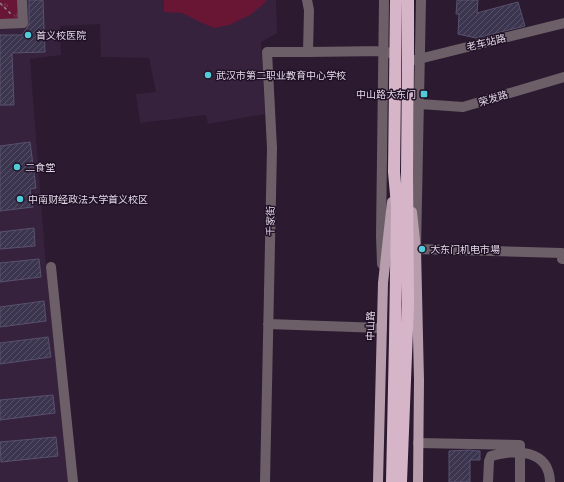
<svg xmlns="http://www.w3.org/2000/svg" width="564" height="482" font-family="'Open Sans','Noto Sans SC',sans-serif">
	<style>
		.built { fill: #37223d }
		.grass { fill: url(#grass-tufts) }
		.pitch { fill: #681634 }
		.building { fill: url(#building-hatch); stroke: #58526e }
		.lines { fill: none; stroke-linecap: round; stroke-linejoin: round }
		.path { stroke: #8f8193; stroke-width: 1.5; stroke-dasharray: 3 3; stroke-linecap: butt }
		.minor { stroke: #6c5f67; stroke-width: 10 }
		.major { stroke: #b89dad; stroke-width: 10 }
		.highway { stroke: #d6b5c9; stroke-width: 12 }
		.poi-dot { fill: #52cbd9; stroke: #211126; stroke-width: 1.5 }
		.labels { text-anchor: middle; stroke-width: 3; stroke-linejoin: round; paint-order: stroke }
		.poi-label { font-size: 10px; fill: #e3d8e7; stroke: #211126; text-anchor: start }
		.street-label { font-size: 10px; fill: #e3d8e7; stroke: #211126 }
	</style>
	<defs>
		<pattern id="grass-tufts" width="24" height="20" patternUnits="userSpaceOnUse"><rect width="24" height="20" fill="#681634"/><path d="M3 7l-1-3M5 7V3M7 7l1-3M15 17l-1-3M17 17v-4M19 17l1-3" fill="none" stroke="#7d3751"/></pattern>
		<pattern id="building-hatch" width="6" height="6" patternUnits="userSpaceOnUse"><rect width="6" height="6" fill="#3c354f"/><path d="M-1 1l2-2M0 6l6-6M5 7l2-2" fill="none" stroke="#585268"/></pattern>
	</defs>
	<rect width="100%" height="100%" fill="#2b1a30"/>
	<path class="built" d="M0 0H276L277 33 261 42 265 114 208 124 206 115 140 123 136 94 156 92 149 58 101 57 100 24 60 26 61 55 30 59 47 279 69 482H0Z"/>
	<path class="grass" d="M0 0H18L19 21 0 22Z"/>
	<path class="pitch" d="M164 0H266V2L250 15 229 25 214 28 200 22 182 13 164 12Z"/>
	<path class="building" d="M29 0H43L45 52 12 53 14 105H0V35H22L27 28 29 23Z
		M457 0H478L477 13 518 2 525 26 476 38 458 34 459 14H456Z
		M30 142 36 188 30 189 33 207 0 211V146Z
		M34 228 35 246 0 249V232Z
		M39 259 41 277 0 282V263Z
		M44 301 46 321 0 327V307Z
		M48 337 51 357 0 364V343Z
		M53 395 55 413 0 420V400Z
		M56 437 58 456 1 462 0 442Z
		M468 450 480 451V460H470V482H449V451Z"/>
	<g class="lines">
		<path class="path" d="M0 3 11 14"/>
		<path class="minor" d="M421 0 416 249 562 253V259H564
			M0 24 23 23 22 0
			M308 52 384 51 390 53
			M415 60 564 23
			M420 104 463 107 564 77
			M382 264 381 236 384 0
			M51 267 73 482
			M268 324 382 328
			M418 443 520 445V482
			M265 482 272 148 267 52H308L309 10 307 0
			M488 482 489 461 491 456C515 449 549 449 550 482"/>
		<path class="major" d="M412 212 416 249 419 380 418 482
			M378 482 383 283 392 202"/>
		<path class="highway" d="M392 482 395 340 397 206 394 172 396 0
			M401 482 408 304 407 172 408 61V0"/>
	</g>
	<g class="poi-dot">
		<circle cx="28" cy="35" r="4"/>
		<circle cx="208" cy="75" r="4"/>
		<rect x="420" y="90" width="8" height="8" rx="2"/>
		<circle cx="17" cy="167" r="4"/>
		<circle cx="20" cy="199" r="4"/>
		<circle cx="422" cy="249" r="4"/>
	</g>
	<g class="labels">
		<g class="poi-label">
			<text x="36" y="39">首义校医院</text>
			<text x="216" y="79">武汉市第二职业教育中心学校</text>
			<text x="416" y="98" text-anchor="end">中山路大东门</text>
			<text x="25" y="171">二食堂</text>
			<text x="28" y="203">中南财经政法大学首义校区</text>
			<text x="430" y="253">大东门机电市場</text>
		</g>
		<g class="street-label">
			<text transform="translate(486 42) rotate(-14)" y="4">老车站路</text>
			<text transform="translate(493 98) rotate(-17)" y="4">荣发路</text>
			<text transform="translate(270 221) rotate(-89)" y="4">千家街</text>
			<text transform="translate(370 326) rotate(-89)" y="4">中山路</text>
		</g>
	</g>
</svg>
